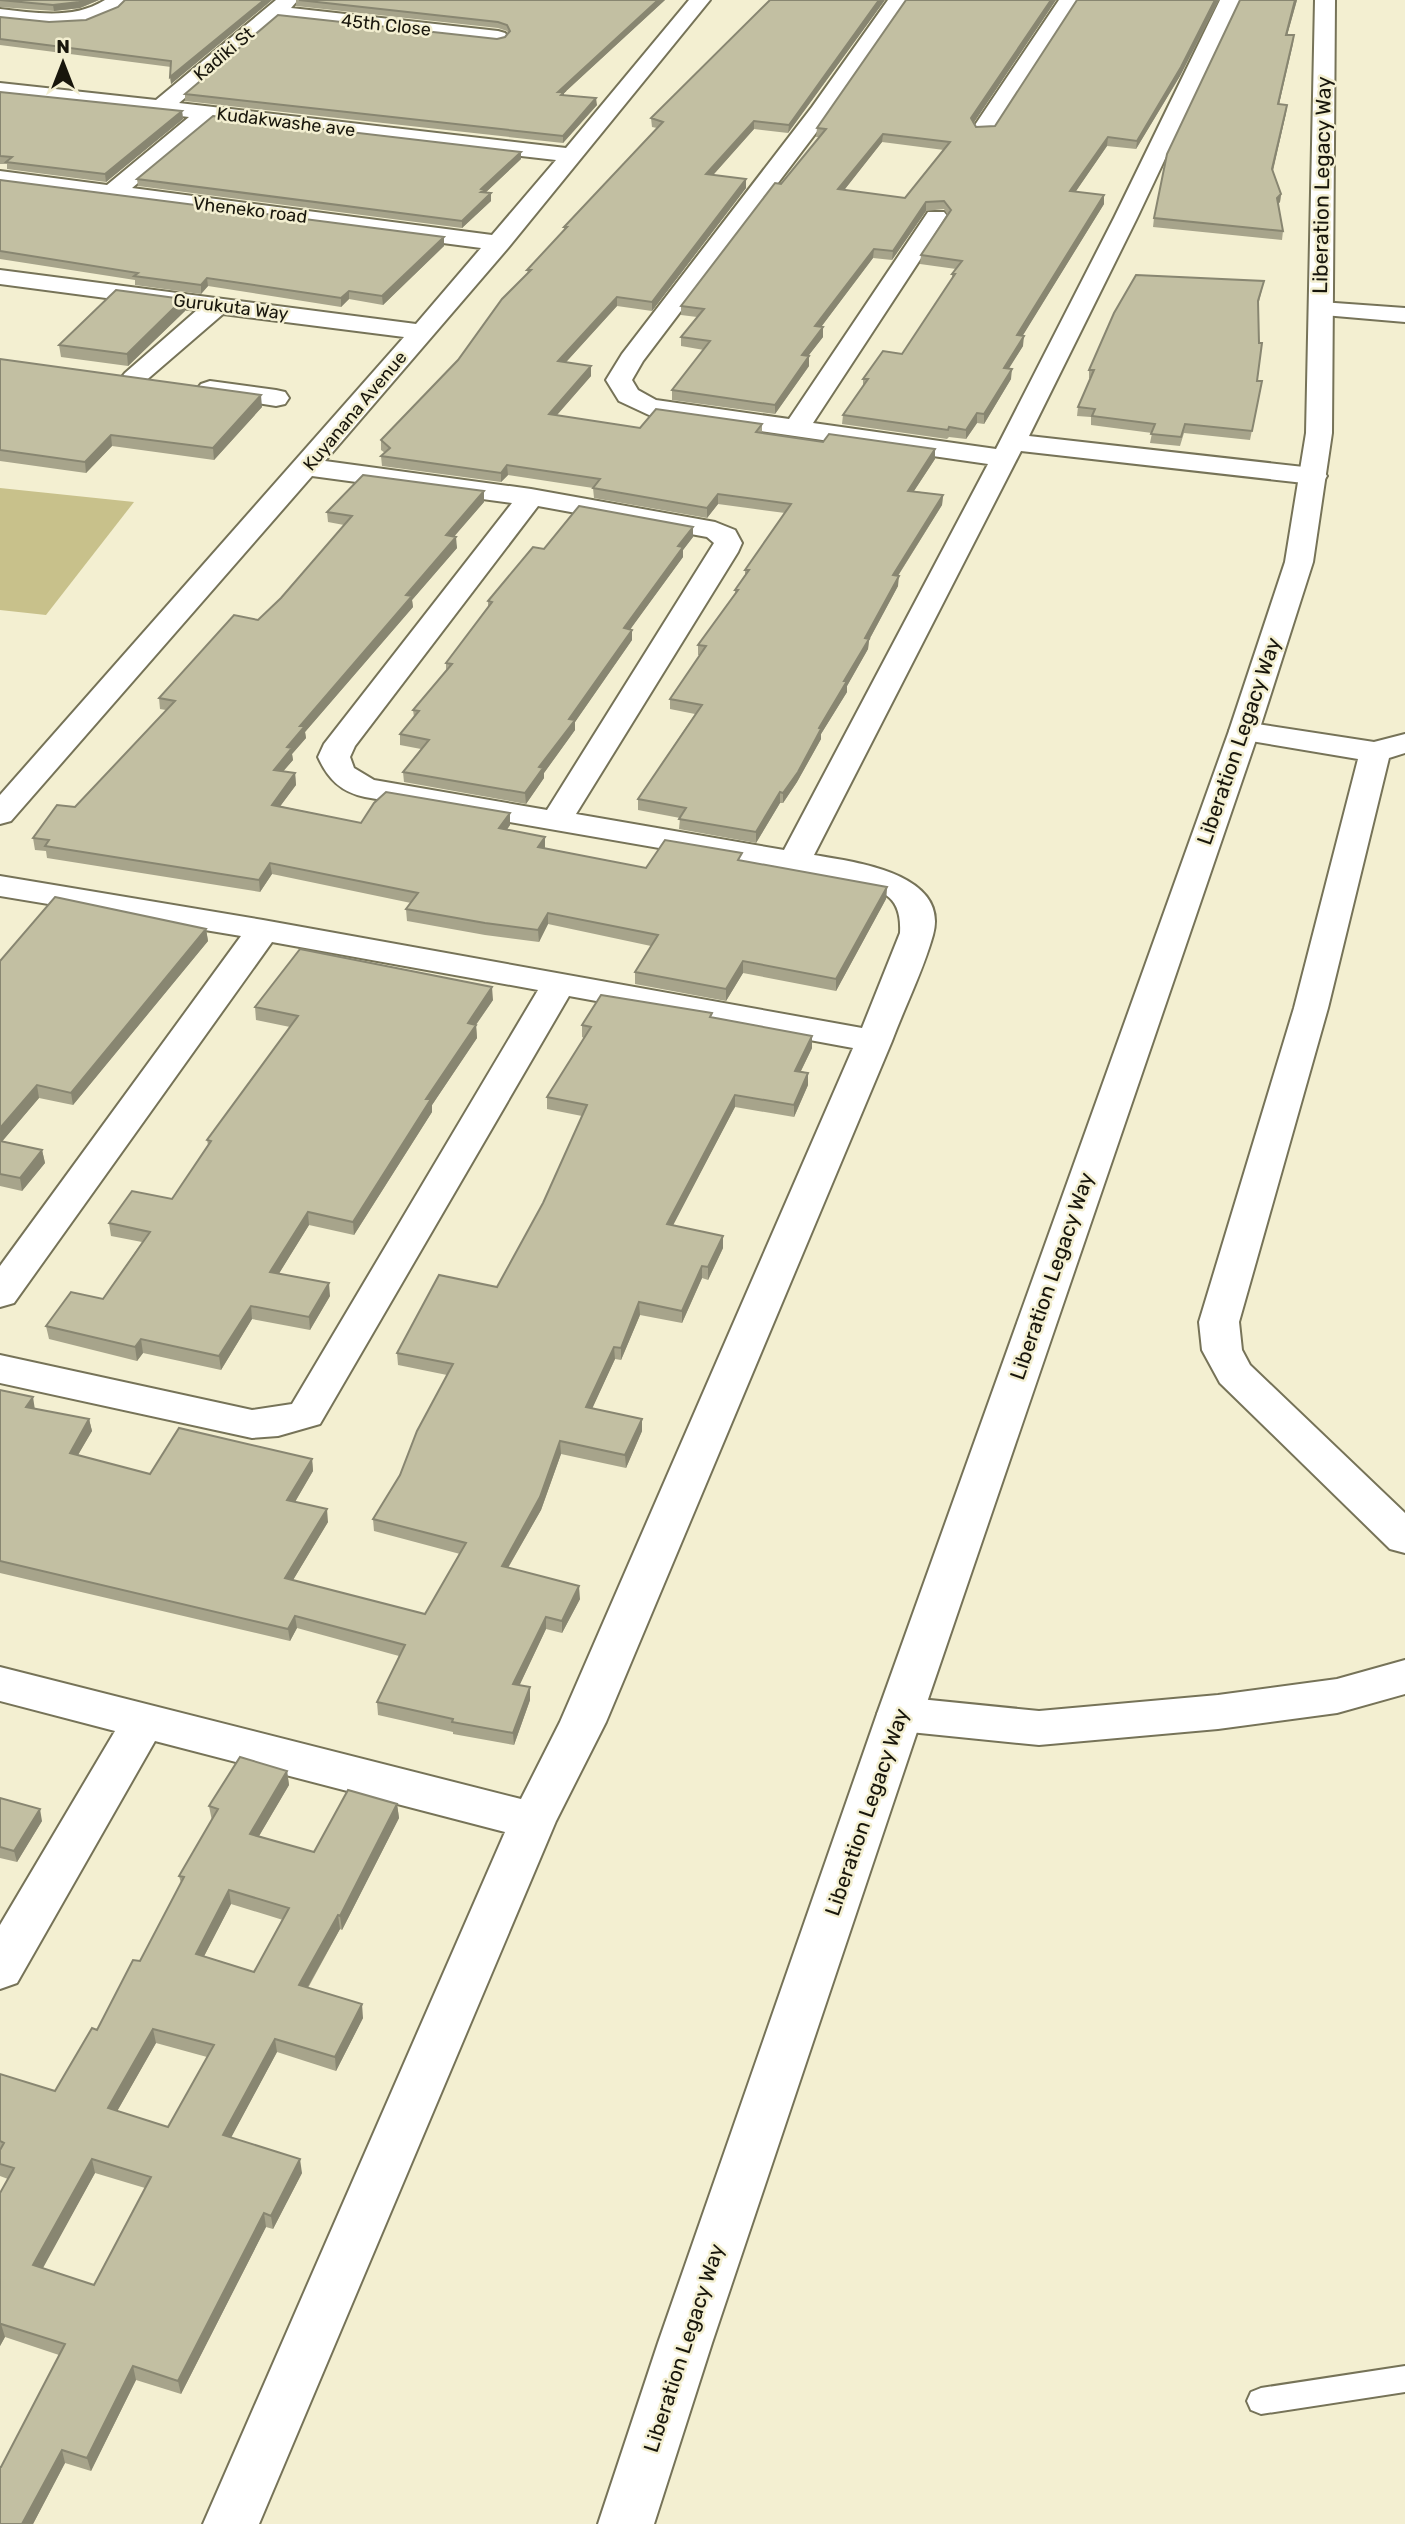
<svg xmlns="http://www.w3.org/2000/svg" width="1405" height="2524" font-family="Rubik,sans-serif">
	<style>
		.green { fill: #c8c18b }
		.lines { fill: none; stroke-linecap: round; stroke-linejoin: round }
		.service-casing { stroke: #767358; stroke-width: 4 }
		.minor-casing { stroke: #767358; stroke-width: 4 }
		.secondary-casing { stroke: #767358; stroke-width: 4 }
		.service { fill: #fff; fill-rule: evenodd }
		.minor { fill: #fff; fill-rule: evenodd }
		.secondary { fill: #fff; fill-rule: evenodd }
		.wall { fill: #a7a48b; fill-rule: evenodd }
		.shaded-wall { fill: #888671 }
		.building { fill: #c2bfa2; stroke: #888671; stroke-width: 2; fill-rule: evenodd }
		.labels { text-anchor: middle; stroke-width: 5; stroke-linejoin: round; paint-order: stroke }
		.far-street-label { font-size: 18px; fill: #18160c; stroke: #f3efd1 }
		.street-label { font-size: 21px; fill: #18160c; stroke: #f3efd1 }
	</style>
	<rect width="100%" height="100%" fill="#f3efd1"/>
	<path class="green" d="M0 488 134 502 46 615 0 610Z"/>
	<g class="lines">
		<g class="service-casing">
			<path id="service" d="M1405 2366V2392L1261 2414 1251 2410 1247 2401 1251 2392 1261 2388Z"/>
		</g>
		<g class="minor-casing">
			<path id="minor" d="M105 0H129C104 35 37 26 0 21V9C36 13 73 20 105 0Z
				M276 0H298L291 8 498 31 505 33 508 37 505 41 498 43 278 19 179 103 566 148 689 0H710L508 248 325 461 531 489 715 522 735 530 742 543 738 552 576 814 784 850 988 464 649 415 619 401 606 380 622 354 812 107 888 0H908L828 117 643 361 632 380 638 390 656 400 789 419 928 212H944L948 217 813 423 996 449 1114 218 1220 0H1240L1137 218 1029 436 1313 468 1323 470 1327 476 1323 482 1313 484 1021 451 814 855C854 862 950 873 933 935 923 971 905 1006 892 1041L606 1722 556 1821 259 2524H203L505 1832 155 1741 17 1983 0 1989V1925L115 1731 0 1701V1667L521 1799 560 1722 853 1048 569 996 320 1424 278 1436 252 1438 0 1383V1355L252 1410 292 1404 538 990 272 942 14 1303 0 1307V1266L241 936 0 896V876L263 920 862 1028 900 933C902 894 882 891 849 881L365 797C341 792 328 779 318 757L324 744 512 503 312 476 11 821 0 824V795L404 337 223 314 143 383 134 386 125 383 121 378 125 373 197 310 0 284V270L416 324 481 248 0 185V171L107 185 189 117 0 95V83L156 100ZM213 120 556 160 492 235 132 188ZM538 506 707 537 714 543 547 810 374 780 354 768 350 757 355 746Z
				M1059 0H1079L992 133H976L973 128Z
				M1321 302 1405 308V322L1312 314 1309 309 1312 304Z
				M210 381 276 390 285 392 289 398 285 404 276 406 201 394 197 389 201 384Z
				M1244 722 1374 742 1405 734V753L1389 758 1328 1008 1239 1322 1242 1350 1250 1365 1405 1513V1553L1390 1549 1220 1383 1202 1350 1199 1322 1294 1008 1358 759 1233 738 1229 731 1233 724Z
				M1405 1660V1694L1337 1713 1218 1729 1039 1745 900 1731 884 1726 877 1714 884 1702 900 1697 1039 1711 1218 1695 1337 1679Z"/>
		</g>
		<g class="secondary-casing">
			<path id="secondary" d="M1315 0H1335L1332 433 1313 562 1259 731 923 1714 712 2343 654 2524H598L658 2343 877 1714 1229 731 1285 562 1306 433Z"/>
		</g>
		<use href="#service" class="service"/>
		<use href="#minor" class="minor"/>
		<use href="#secondary" class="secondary"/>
	</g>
	<path class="wall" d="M0 0H99L80 8 54 11 0 7Z
		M125 0H272L171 84V67L0 45V17L49 22 86 20 118 7Z
		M296 0H665L564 93V95L597 105 563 143 185 101V94L497 39 505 37 508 33 507 31 498 28 296 6Z
		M885 0 788 133 754 129 713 175 746 188 652 311 617 306 566 362 591 366V376L557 415 640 428 762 424V433L823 442 935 449V459L914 491 943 495 942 505 898 576V586L869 640 868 649 847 686V692L821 734V739L797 782 783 803H780L756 843 679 829 680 818 638 810V799L695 714 670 709V699L700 655H698V645L735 594V590L745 575V570L785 513 718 504 707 518 594 498 593 488 508 475 501 482 382 466 381 456 385 453 381 450V440L458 360 528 274 527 270 564 231V227L657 128 652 127 651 118Z
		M906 0H1056L974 122 976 127 995 126 1077 0H1219L1180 76 1136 149 1107 146 1075 192 1104 204 1022 336 1023 346 1008 369 1011 379 984 424 977 423 966 439 949 437 947 439 842 424 843 415 863 386V379L902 354 952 279V274L956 269 920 264 921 255 947 214 944 209 926 211 892 260 873 258 821 327 823 337 808 356H809V366L775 414 672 400V390L704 350 681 346V337L697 317 681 315V306L819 137H816L817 128ZM882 142 944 150 905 198 844 190Z
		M1240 0H1297L1287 35H1294L1279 104 1287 105 1286 113 1273 171 1281 194 1280 202 1278 204 1283 231 1282 240 1153 227 1154 218Z
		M0 92 182 111 183 119 106 182 7 169V164H0Z
		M521 159 485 193 491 201 462 228 138 186 137 179Z
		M0 180 444 246 383 305 349 299 341 307 208 286 201 294 135 285V280L0 259Z
		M1264 281 1258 306 1257 381H1262L1250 440 1184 433 1180 446 1150 443 1152 433 1091 425V417L1077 416 1078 407 1090 378H1089V370Z
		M183 299 185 311 128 366 61 357 59 345Z
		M0 359 262 407 214 460 112 446 86 473 0 461Z
		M484 502 454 536 457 548 412 600 413 607 305 732 306 738 292 754 293 760 283 771 295 773 296 785 280 806 361 823 510 813V825L507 830 545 848 646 868 742 861 887 887 886 899 836 991 743 973 726 1001 635 984V972L651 946 548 924 539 942 485 935 407 921 406 909 411 903 272 874 260 892 47 858 46 851 35 850 33 838 75 807 166 710 160 709 159 698 258 620 281 598 344 525 328 522 327 512Z
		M693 537 683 550V557L630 629 632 630V640L575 722V730L544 773V778L526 804 404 782 403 772 421 749 400 745V734L414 717 413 710 446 671V663L488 607V601L544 549Z
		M206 929 208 941 73 1105 39 1098 2 1141 42 1150 45 1163 22 1191 0 1186V961Z
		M493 1000 476 1025 477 1038 432 1105V1112L354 1235 309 1225 279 1273 330 1296 310 1330 252 1319 221 1370 143 1353 137 1361 49 1339 46 1326 103 1299 142 1242 111 1236 109 1223 172 1199 208 1145 207 1140 290 1027 256 1020 255 1007Z
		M712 1018 812 1048 801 1071 808 1073V1085L794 1117 735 1107 672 1226 723 1248 708 1280 702 1278 682 1323 640 1315 621 1360 615 1359 592 1408 642 1431 626 1468 561 1454 541 1510 508 1568 580 1599 562 1633 546 1629 519 1686 530 1687V1700L514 1745 453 1734V1732L378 1715 377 1702 399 1656 297 1628 290 1641 0 1573V1390L35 1409 89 1419 92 1431 78 1455 150 1474 312 1459 313 1471 295 1502 328 1522 293 1580 425 1614 460 1554 374 1531 373 1519 400 1475 447 1375 398 1365 397 1353 497 1287 543 1203 582 1116 547 1109V1097L584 1038 582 1037V1025Z
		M287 1771 289 1785 259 1836 314 1852 397 1804 399 1818 342 1930 340 1929 308 1988 363 2018 336 2071 277 2052 231 2137 302 2173 273 2229 266 2227 181 2394 136 2380 91 2471 65 2463 33 2524H0L1 2467 59 2355 5 2337 0 2346V2193L8 2179 0 2176V2074L55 2091 97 2030 140 1961 181 1883 179 1876 212 1821 209 1806ZM231 1904 283 1920 254 1972 204 1956ZM156 2043 207 2057 168 2127 117 2111ZM95 2173 145 2188 94 2285 42 2268Z
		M0 1798 42 1821 17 1862 0 1858Z"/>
	<path class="shaded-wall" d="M82 0H99L80 8 54 11 53 5Z
		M264 0H272L171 84 170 77Z
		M658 0H665L564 93V99L558 92Z
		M879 0H885L788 133 789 125Z
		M1051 0H1056L971 127V118Z
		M1215 0H1219L1180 76 1136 149 1137 141Z
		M1295 0H1297L1285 43 1286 35Z
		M1294 35 1293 44 1277 113 1278 104Z
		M596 98 597 105 563 143V136Z
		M1287 105 1286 113 1271 178 1272 169Z
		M182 111 183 119 106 182 105 174Z
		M754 121V129L706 183V174Z
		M883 134 882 142 838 198V189Z
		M1108 137 1107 146 1070 200V191Z
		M521 152V159L484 194 481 199V189Z
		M746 179V188L652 311V302Z
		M491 193V201L462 228V221Z
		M1281 194 1280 202 1275 207 1277 198Z
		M1104 195V204L1017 345V335Z
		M926 202V211L892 260 893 251Z
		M444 237V246L383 305 382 296Z
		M874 249 873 258 815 335V326Z
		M207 278 208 286 201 294V285Z
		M349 291V299L341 307V298Z
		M617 297V306L558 371V361Z
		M183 299 185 311 128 366 127 354Z
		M823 327V337L802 364V355Z
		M1024 336 1023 346 1003 378 1004 368Z
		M809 356V366L775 414V405Z
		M591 366V376L549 424V414Z
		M1012 369 1011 379 984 424V414Z
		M261 395 262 407 214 460 213 448Z
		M977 413V423L966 439V430Z
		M111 435 112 446 86 473 85 462Z
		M935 449V459L908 500V491Z
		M507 465 508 475 501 482V473Z
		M484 491V502L446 546V535Z
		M718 494V504L707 518V508Z
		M943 495 942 505 892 585 893 575Z
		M693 527V537L683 550V557L624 638V628L678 546Z
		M456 537 457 548 412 600 413 607 305 732 306 738 292 754 293 760 275 781 274 770 300 726 406 595Z
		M899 576 898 586 869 640 868 649 847 686V692L821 734V739L797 782 783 803V793L844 681 865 638Z
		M632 630V640L575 722V730L544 773V778L526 804 525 793 539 767 569 719Z
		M295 773 296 785 273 816 272 805Z
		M780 792V803L756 843V832Z
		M510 813V825L499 840V828Z
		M545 837V849L538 847Z
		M270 863 272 874 260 892 259 880Z
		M887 887 886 899 836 991V979Z
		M548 913V924L539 942 538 930Z
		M206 929 208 941 73 1105 71 1093Z
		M743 961V973L726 1001V989Z
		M492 987 493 1000 468 1036V1023Z
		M476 1025 477 1038 432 1105V1112L354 1235 353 1222 426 1099Z
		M812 1036V1048L795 1083V1071Z
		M808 1073V1085L794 1117V1105Z
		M37 1085 39 1098 0 1144V1128Z
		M735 1095V1107L667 1237V1224Z
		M42 1150 45 1163 22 1191 20 1178Z
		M308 1212 309 1225 272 1285 270 1272Z
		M723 1236V1248L708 1280V1267Z
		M702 1266V1278L682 1323V1311Z
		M329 1283 330 1296 310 1330 309 1317Z
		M639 1302 640 1315 621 1360V1348Z
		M251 1306 252 1319 221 1370 219 1356Z
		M141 1339 143 1353 137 1361 135 1347Z
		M614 1347 615 1359 587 1420 586 1407Z
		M33 1397 35 1410 26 1407Z
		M89 1419 92 1431 72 1465 70 1453Z
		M642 1419V1431L626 1468 625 1455Z
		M560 1441 561 1454 541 1510 502 1578V1566Z
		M312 1459 313 1471 289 1512 287 1500Z
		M327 1509 328 1522 287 1590 285 1578Z
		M579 1586 580 1599 562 1633V1621Z
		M295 1616 297 1628 290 1641 288 1629Z
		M546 1617V1629L514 1697 513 1684Z
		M530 1687V1700L514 1745 513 1733Z
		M287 1771 289 1785 252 1848 250 1834Z
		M397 1804 399 1818 342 1930 340 1916Z
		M40 1809 42 1821 17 1862 14 1851Z
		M229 1890 231 1904 198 1968 196 1954Z
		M338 1915 340 1929 301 1999 299 1985Z
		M362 2004 363 2018 336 2071 335 2057Z
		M153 2029 156 2043 111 2122 108 2108Z
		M275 2039 277 2052 225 2149 223 2135Z
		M92 2159 95 2173 37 2279 33 2265Z
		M300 2159 302 2173 273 2229 271 2216Z
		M264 2213 266 2227 181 2394 178 2381Z
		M1 2324 5 2337 0 2346V2325Z
		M133 2366 136 2380 91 2471 87 2458Z
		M62 2450 65 2463 33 2524H22Z"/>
	<path class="building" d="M0 0H82L79 2 53 5Z
		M125 0H264L170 77 171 61 0 39V17L49 22 86 20 118 7Z
		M299 0H658L558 92H564L561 95 596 98 563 136 185 94 278 15 497 39 505 37 510 31 507 25 498 22Z
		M770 0H879L789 125 754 121 706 174 746 179 652 302 617 297 558 361 591 366 549 414 640 428 656 409 762 424 756 432 823 442 829 434 935 449 908 491 943 495 893 575 899 576 865 638 869 639 844 681H847L819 728 821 729 798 772 783 793 780 792 756 832 679 819 686 808 638 799 702 705 670 699 706 646 698 645 738 590H735L749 570H745L791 504 718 494 707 508 593 488 600 479 507 465 501 473 381 456 390 448 381 440 458 360 502 299 531 270H527L567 227H564L663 122 651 118Z
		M906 0H1051L971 118 976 127 995 126 1077 0H1215L1181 67 1137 141 1108 137 1070 191 1104 195 1017 335 1024 336 1004 368 1012 369 984 414 977 413 966 430 949 427 948 430 843 415 868 379H863L883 351 902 354 955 274H952L962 261 921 255 951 210 944 201 926 202 893 251 874 249 815 326 823 327 802 355 809 356 775 405 672 390 710 341 681 337 704 309 681 306 775 183 781 184 826 129 817 128ZM883 134 950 142 905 198 838 189Z
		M1240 0H1295L1286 35H1294L1278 104 1287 105 1272 169 1281 194 1277 198 1283 231 1154 218 1167 154Z
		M0 92 182 111 105 174 6 162 12 157 0 156Z
		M213 116 521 152 481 189 484 190 481 192 491 193 462 221 137 179Z
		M0 180 444 237 382 296 349 291 341 298 207 278 201 285 134 276 138 273 0 251Z
		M1136 275 1264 281 1258 301 1259 343H1262L1257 381H1262L1252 431 1185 424 1181 437 1151 434 1155 424 1092 416 1095 409 1078 407 1094 370H1089L1114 313Z
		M116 290 183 299 127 354 59 345Z
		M0 359 261 395 213 448 111 435 85 462 0 450Z
		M363 475 484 491 446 535 456 537 406 595 412 596 300 726H305L287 747 292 748 274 770 295 773 272 805 361 823 374 803 386 792 510 813 499 828 545 837 538 847 646 868 665 840 742 853 738 860 887 887 836 979 743 961 726 989 635 972 658 935 548 913 538 930 485 923 406 909 418 893 270 863 259 880 45 846 49 840 33 838 57 805 75 807 175 701 159 698 234 615 258 620 281 598 352 516 327 512Z
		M579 506 693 527 678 546 683 547 624 628 632 630 569 719 575 720 539 767 543 768 525 793 403 772 429 740 400 734 419 711 413 710 452 664 446 663 492 602 488 601 533 547 544 549Z
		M55 897 206 929 71 1093 37 1085 0 1128V961Z
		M300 949 492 987 468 1023 476 1025 426 1099H431L353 1222 308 1212 270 1272 329 1283 309 1317 251 1306 219 1356 141 1339 135 1347 46 1326 71 1292 103 1299 150 1232 109 1223 132 1191 172 1199 211 1141 207 1140 298 1016 255 1007Z
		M601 995 712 1013 710 1017 812 1036 795 1071 808 1073 794 1105 735 1095 667 1224 723 1236 708 1267 702 1266 682 1311 639 1302 621 1348 614 1347 586 1407 642 1419 625 1455 560 1441 540 1497 502 1566 579 1586 562 1621 546 1617 513 1684 530 1687 513 1733 452 1722 453 1719 377 1702 405 1645 295 1616 288 1629 0 1561V1390L33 1397 26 1407 89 1419 70 1453 150 1474 179 1428 312 1459 287 1500 327 1509 285 1578 425 1614 466 1543 373 1519 400 1475 417 1431 453 1364 397 1353 439 1275 497 1287 543 1203 587 1105 547 1097 591 1027 582 1025Z
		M0 1141 42 1150 20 1178 0 1174Z
		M240 1757 287 1771 250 1834 314 1852 348 1790 397 1804 340 1916 338 1915 299 1985 362 2004 335 2057 275 2039 223 2135 300 2159 271 2216 264 2213 178 2381 133 2366 87 2458 62 2450 22 2524H0V2467H1L65 2344 1 2324 0 2325V2193L14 2168 0 2164V2150L4 2143 0 2141V2074L55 2091 92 2028 97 2030 133 1960 140 1961 184 1877 179 1876 218 1809 209 1806ZM229 1890 289 1908 254 1972 196 1954ZM153 2029 214 2045 168 2127 108 2108ZM92 2159 151 2177 94 2285 33 2265Z
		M0 1798 40 1809 14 1851 0 1847Z"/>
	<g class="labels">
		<g class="far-street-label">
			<text transform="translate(386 25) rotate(6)" y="6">45th Close</text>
			<text transform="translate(224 54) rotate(-40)" y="6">Kadiki St</text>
			<text transform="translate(286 122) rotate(7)" y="6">Kudakwashe ave</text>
			<text transform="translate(250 210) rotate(7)" y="6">Vheneko road</text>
			<text transform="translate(231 307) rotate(7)" y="6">Gurukuta Way</text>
			<text transform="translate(355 411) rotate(-50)" y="6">Kuyanana Avenue</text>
		</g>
		<g class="street-label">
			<text transform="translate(1322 185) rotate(-89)" y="7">Liberation Legacy Way</text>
			<text transform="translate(1239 741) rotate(-71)" y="7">Liberation Legacy Way</text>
			<text transform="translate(1052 1276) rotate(-71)" y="7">Liberation Legacy Way</text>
			<text transform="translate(867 1812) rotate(-71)" y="7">Liberation Legacy Way</text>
			<text transform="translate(684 2348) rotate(-72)" y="7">Liberation Legacy Way</text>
		</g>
	</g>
	<g transform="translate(63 63)" stroke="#f3efd1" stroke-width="5" paint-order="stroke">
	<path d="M0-5L12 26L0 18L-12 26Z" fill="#18160c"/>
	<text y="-10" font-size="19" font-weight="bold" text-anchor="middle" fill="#18160c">N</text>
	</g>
</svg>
